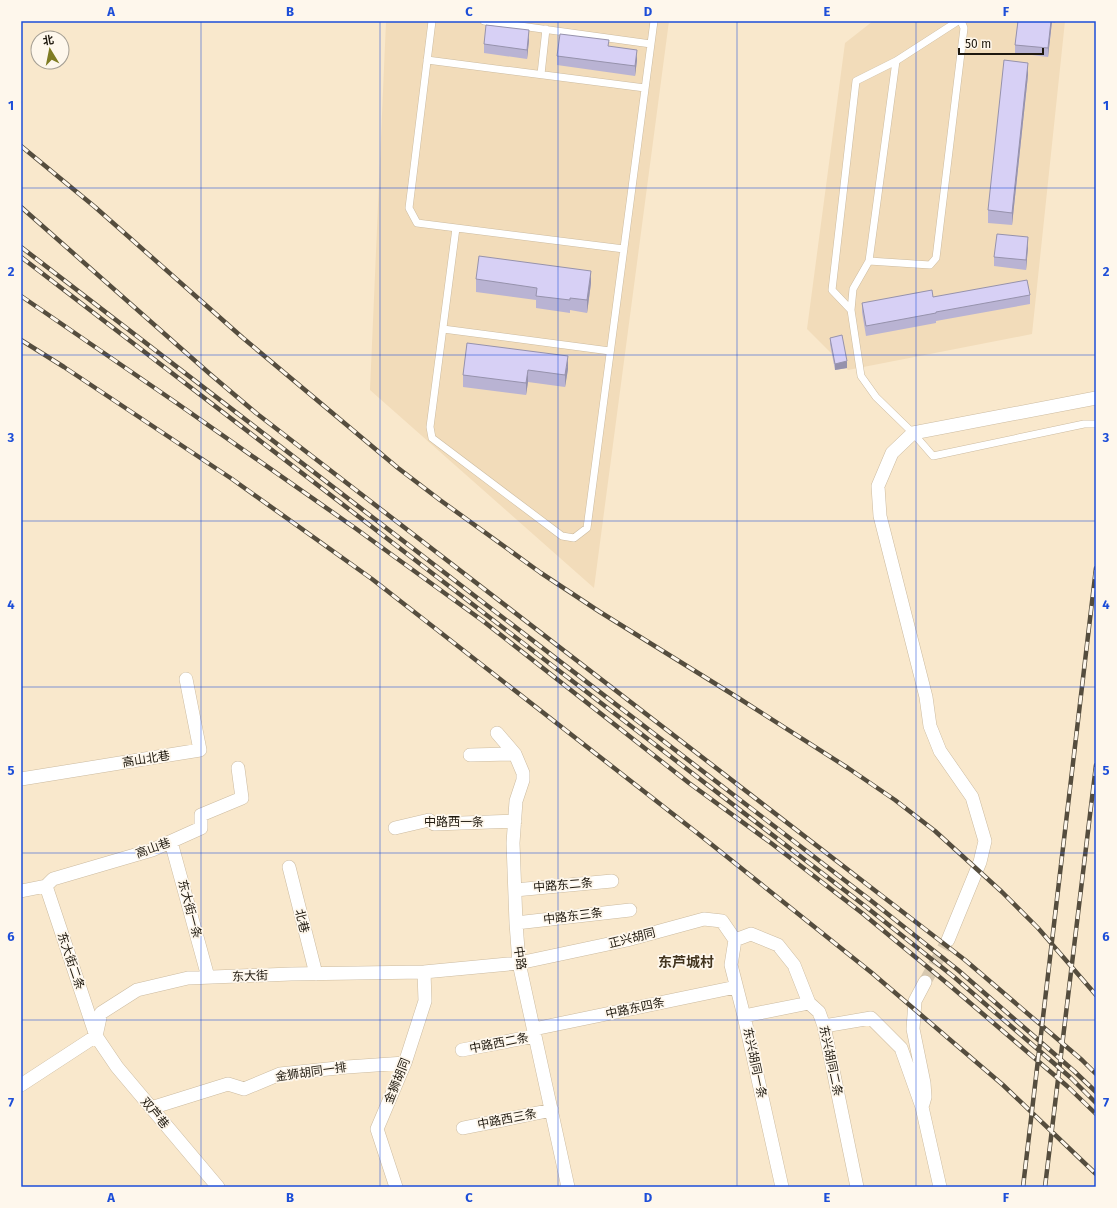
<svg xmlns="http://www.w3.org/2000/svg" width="1117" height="1208" font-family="'Fira Sans','Noto Sans SC',sans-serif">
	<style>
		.built { fill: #f2dcba }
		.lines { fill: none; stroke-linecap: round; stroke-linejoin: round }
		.minor-tunnel { stroke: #d8c9b0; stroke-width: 13; stroke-dasharray: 13 6; stroke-linecap: butt }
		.service-casing { stroke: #ccbba0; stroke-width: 8 }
		.minor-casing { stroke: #ccbba0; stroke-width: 14 }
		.service { stroke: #fff; stroke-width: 7 }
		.minor { stroke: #fff; stroke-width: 13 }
		.rail-casing { stroke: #554d3e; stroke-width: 4.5 }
		.rail { stroke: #fef7ec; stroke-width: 3; stroke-dasharray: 9; stroke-linecap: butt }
		.wall { fill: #b9b3d3 }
		.shaded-wall { fill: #9692ac }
		.building { fill: #d7d0f5; stroke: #9692ac }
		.grid { fill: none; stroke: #1d4ed8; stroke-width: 1; stroke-opacity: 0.55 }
		.labels { text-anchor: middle; stroke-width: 3.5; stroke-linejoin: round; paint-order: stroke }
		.street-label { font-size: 12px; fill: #1e180e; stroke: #fef7ec }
		.quarter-label { font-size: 14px; font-weight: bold; fill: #42341e; stroke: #fef7ec }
		.neatline { fill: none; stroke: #1d4ed8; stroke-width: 1.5 }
		.grid-label { font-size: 13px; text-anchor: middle; font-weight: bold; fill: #1d4ed8 }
	</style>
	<rect width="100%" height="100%" fill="#f9e8cc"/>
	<path class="built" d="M383 21H669L594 588 370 390 386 22Z
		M873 21H1065L1032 334 848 370 807 329 845 43Z"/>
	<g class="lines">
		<path class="minor-tunnel" d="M925 982 948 940"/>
		<g class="service-casing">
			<path id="service" d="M432 21 409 208 417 223 624 249
				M484 21 651 44
				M427 60 645 88
				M896 61 958 21
				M541 74 546 29
				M456 228 430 427 432 438 562 536 574 538 587 528 654 21
				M869 261 930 265 936 258 964 28 961 21
				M851 310 853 289 869 261 896 61 856 81 832 290 851 310 861 376 876 397 913 433 933 456 1084 424H1096
				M443 329 610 351"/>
		</g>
		<g class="minor-casing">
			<path id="minor" d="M497 733 515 754 523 773V780L516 801 513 843 516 923 519 963 568 1187
				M470 755 515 754
				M21 779 200 750 186 679
				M395 828 429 820 434 824 515 821
				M171 842 208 977
				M289 867 316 974
				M46 886 96 1036 117 1067 218 1187
				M515 890 612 881
				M21 891 46 886 53 879 152 850 201 828V815L242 798 238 768
				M516 923 630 910
				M735 940 751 934 778 945 794 965 809 1003 819 1012 824 1026 857 1187
				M735 940 731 965 744 1016 782 1187
				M948 940 980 862 985 841 972 797 940 751 930 726 926 697 880 516 878 486 892 453 913 433 1096 398
				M744 1016 809 1003
				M824 1026 871 1018 901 1048 922 1107 940 1187
				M534 1029 736 987
				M462 1050 535 1036
				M21 1085 96 1036 101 1013 137 990 188 978 291 974 424 972 519 963 627 940 704 919 722 921 735 940
				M923 1104 925 1097 924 1083 913 1029 915 1001 925 982
				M151 1108 228 1084 244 1089 280 1074 347 1067 405 1063
				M463 1128 552 1110
				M396 1187 377 1129 405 1063 425 1001 424 972"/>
		</g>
		<use href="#service" class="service"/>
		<use href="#minor" class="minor"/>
		<g class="rail-casing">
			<path id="rail" d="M21 146 95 207 243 338 398 468 440 500 541 573 600 612 740 699 848 768 895 800 935 831 1002 892 1038 928 1096 995
				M21 207 210 374 256 413 965 960 1082 1060 1096 1074
				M21 247 869 899 958 970 1074 1071 1096 1092
				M21 257 865 906 954 977 1071 1078 1096 1103
				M21 296 178 404 355 528 483 621 689 783 771 843 862 913 948 984 1067 1086 1096 1114
				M21 340 64 367 232 479 372 579 696 832 872 973 1003 1085 1096 1174
				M1023 1187 1096 568
				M1045 1187 1096 765"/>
		</g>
		<use href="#rail" class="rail"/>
	</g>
	<path class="wall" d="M1018 21H1056L1055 23 1052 22 1048 57 1015 53V45Z
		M529 40 527 59 484 53V44Z
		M609 46 637 60 635 76 557 65V56Z
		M1028 75 1012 225 988 223V210Z
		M1028 247 1026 270 994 266V257Z
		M476 279 591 283 587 313 570 310V313L536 308V300L476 292Z
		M1030 295V304L936 321V323L866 336 862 312V303L933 297Z
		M830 338 847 368 835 370 830 344Z
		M467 343 568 369 565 387 528 382 526 395 463 387V375Z"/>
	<path class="shaded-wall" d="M1051 21H1052L1048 57V48Z
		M529 30V40L527 59V50Z
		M637 50V60L635 76V66Z
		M1028 63V75L1012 225V213Z
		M1028 237V247L1026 270V260Z
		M591 271V283L587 313V300Z
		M568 356V369L565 387V375Z
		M847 361V368L835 370V364Z
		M528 370V382L526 395V383Z"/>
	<path class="building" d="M1018 21H1051L1048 48 1015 45Z
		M486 25 529 30 527 50 484 44Z
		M560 34 609 40 608 46 637 50 635 66 557 56Z
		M1004 60 1028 63 1012 213 988 210Z
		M997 234 1028 237 1026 260 994 257Z
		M479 256 591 271 587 300 570 298V300L536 296 537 288 476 279Z
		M1027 280 1030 295 936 312V313L866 326 862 303 932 290 933 297Z
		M842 335 847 361 835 364 830 338Z
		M467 343 568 356 565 375 528 370 526 383 463 375Z"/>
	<path class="grid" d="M201 21V1187M380 21V1187M558 21V1187M737 21V1187M916 21V1187M21 188H1096M21 355H1096M21 521H1096M21 687H1096M21 853H1096M21 1020H1096"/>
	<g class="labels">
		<g class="street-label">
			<text transform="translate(146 759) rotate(-9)" y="4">高山北巷</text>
			<text x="454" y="826">中路西一条</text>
			<text transform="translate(153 848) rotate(-20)" y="4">高山巷</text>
			<text transform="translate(563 885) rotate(-5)" y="4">中路东二条</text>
			<text transform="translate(190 909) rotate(75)" y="4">东大街一条</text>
			<text transform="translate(573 916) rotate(-7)" y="4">中路东三条</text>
			<text transform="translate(302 921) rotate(76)" y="4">北巷</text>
			<text transform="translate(632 938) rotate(-14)" y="4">正兴胡同</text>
			<text transform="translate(520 958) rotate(82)" y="4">中路</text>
			<text transform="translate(71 961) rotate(71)" y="4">东大街二条</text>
			<text transform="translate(250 976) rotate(-2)" y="4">东大街</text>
			<text transform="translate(635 1008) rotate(-12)" y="4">中路东四条</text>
			<text transform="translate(499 1043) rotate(-11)" y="4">中路西二条</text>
			<text transform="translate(831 1061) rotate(78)" y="4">东兴胡同二条</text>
			<text transform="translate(755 1063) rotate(78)" y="4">东兴胡同一条</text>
			<text transform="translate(311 1072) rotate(-8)" y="4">金狮胡同一排</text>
			<text transform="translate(397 1081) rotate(-68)" y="4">金狮胡同</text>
			<text transform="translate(155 1113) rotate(50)" y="4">双芦巷</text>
			<text transform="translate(507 1119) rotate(-11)" y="4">中路西三条</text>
		</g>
		<g class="quarter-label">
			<text x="686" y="967">东芦城村</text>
		</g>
	</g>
	<rect width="1117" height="1208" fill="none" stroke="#fef7ec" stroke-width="44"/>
	<g transform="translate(50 50) rotate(350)"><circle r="19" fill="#fef7ec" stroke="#a49e93"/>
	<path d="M0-3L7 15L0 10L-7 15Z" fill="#7f7c23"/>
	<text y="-6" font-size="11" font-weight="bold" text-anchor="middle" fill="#1e180e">北</text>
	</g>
	<path d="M959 48v6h84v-6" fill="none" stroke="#1e180e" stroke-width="2"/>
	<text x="965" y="48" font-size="12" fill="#1e180e" stroke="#fef7ec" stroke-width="3" paint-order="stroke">50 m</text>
	<rect x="22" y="22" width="1073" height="1164" class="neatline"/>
	<g class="grid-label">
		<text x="111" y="16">A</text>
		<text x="290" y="16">B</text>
		<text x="469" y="16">C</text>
		<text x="648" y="16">D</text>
		<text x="827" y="16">E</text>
		<text x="1006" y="16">F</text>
		<text x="11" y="110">1</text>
		<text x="1106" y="110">1</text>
		<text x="11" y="276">2</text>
		<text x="1106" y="276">2</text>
		<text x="11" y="442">3</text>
		<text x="1106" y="442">3</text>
		<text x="11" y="609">4</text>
		<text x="1106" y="609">4</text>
		<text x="11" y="775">5</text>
		<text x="1106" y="775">5</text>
		<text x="11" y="941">6</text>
		<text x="1106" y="941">6</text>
		<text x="11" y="1107">7</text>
		<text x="1106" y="1107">7</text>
		<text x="111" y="1202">A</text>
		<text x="290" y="1202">B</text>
		<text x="469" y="1202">C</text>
		<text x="648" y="1202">D</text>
		<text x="827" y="1202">E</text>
		<text x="1006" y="1202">F</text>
	</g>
</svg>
